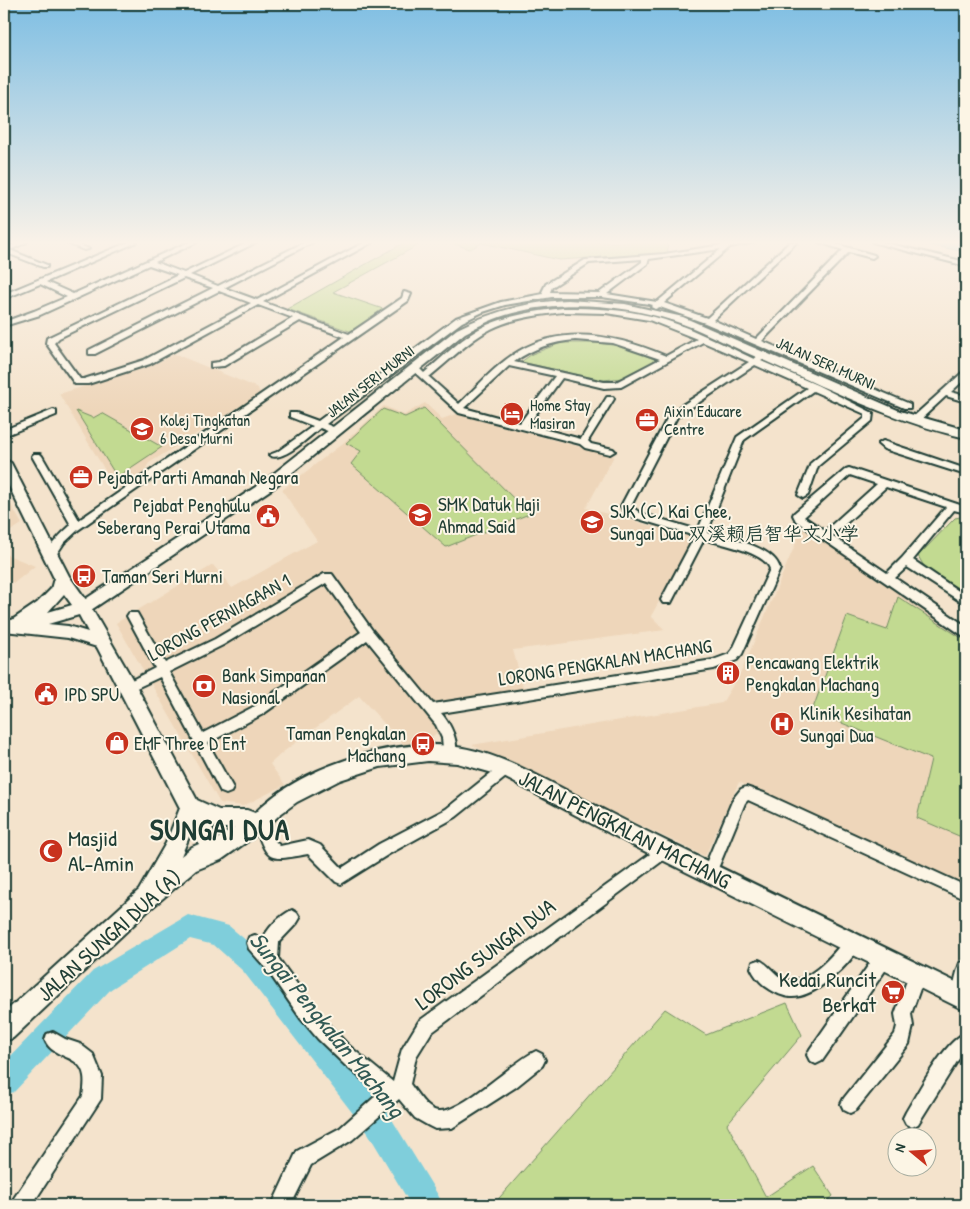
<svg xmlns="http://www.w3.org/2000/svg" width="970" height="1209" font-family="'Patrick Hand','LXGW WenKai TC',sans-serif">
	<style>
		.built { fill: #eed6ba }
		.green { fill: #c2da91; stroke: #708c62 }
		.water { fill: #7fcedb; stroke: #599498 }
		.lines { fill: none; stroke-linecap: round; stroke-linejoin: round }
		.river { fill: #7fcedb; fill-rule: evenodd }
		.minor-casing { stroke: #1f3d34; stroke-width: 4 }
		.tertiary-casing { stroke: #1f3d34; stroke-width: 4 }
		.secondary-casing { stroke: #1f3d34; stroke-width: 4 }
		.minor { fill: #fcf5e5; fill-rule: evenodd }
		.tertiary { fill: #fcf5e5; fill-rule: evenodd }
		.secondary { fill: #fcf5e5; fill-rule: evenodd }
		.labels { text-anchor: middle; stroke-width: 4; stroke-linejoin: round; paint-order: stroke }
		.far-street-label { font-size: 16px; fill: #1f3d34; stroke: #fcf5e5 }
		.far-poi-label { font-size: 16px; fill: #1f3d34; stroke: #fcf5e5; text-anchor: start }
		.poi-label { font-size: 19px; fill: #1f3d34; stroke: #fcf5e5; text-anchor: start }
		.street-label { font-size: 19px; fill: #1f3d34; stroke: #fcf5e5 }
		.near-street-label { font-size: 22px; fill: #1f3d34; stroke: #fcf5e5 }
		.near-poi-label { font-size: 22px; fill: #1f3d34; stroke: #fcf5e5; text-anchor: start }
		.near-water-label { font-size: 24px; font-style: italic; fill: #325a55; stroke: #fcf5e5 }
		.near-district-label { font-size: 29px; font-weight: bold; letter-spacing: 1px; fill: #1f3d34; stroke: #fcf5e5 }
	</style>
	<rect width="100%" height="100%" fill="#f4e3cc"/>
	<filter id="ink" filterUnits="userSpaceOnUse"><feTurbulence type="fractalNoise" baseFrequency=".02" numOctaves="2"/><feDisplacementMap in="SourceGraphic" scale="10" xChannelSelector="R" yChannelSelector="G"/><feConvolveMatrix kernelMatrix="1 2 1 2 8 2 1 2 1" color-interpolation-filters="sRGB"/></filter>
	<g filter="url(#ink)">
		<path class="built" d="M175 354 258 388 260 394 149 463 142 475 117 490 59 394 148 367Z
			M425 403 442 419 456 414 614 456 586 508 687 536 692 542 651 616 665 630 513 650 526 698 426 714 439 731 427 741 404 745 359 696 283 752 270 764 285 785 243 806 220 803 116 623 213 565 232 588 317 541 282 490 342 444 384 406 404 415Z
			M10 503 22 524 4 535V507Z
			M803 526 966 636V885L739 782 705 856 472 745 722 703 742 670Z
			M4 553 5 554 35 566 14 583 4 578Z"/>
		<path class="green" d="M405 242H424L333 292 386 310 352 332 287 309Z
			M448 242H667L668 253 559 260 482 243 470 249Z
			M561 343H597L627 347 656 360 623 378 603 380 521 362 532 354Z
			M424 408 529 514 446 547 351 464 361 451 346 443 383 409 405 417Z
			M76 411 93 418 102 413 162 447 117 477Z
			M966 516V593L925 568 918 556 955 518Z
			M898 597 966 641V839L917 818 931 759 812 711 847 616 887 630Z
			M787 1003 802 1035 727 1124 766 1197 813 1166 833 1196 823 1205H493L665 1009 706 1035Z"/>
		<path class="water" d="M914 242H966V252Z"/>
		<g class="lines">
			<path class="river" d="M188 915 229 926 261 953 388 1113 438 1195 443 1205H411L368 1133 243 971 214 945 190 939 111 989 14 1092 4 1095V1063L93 971Z"/>
			<g class="minor-casing">
				<path id="minor" d="M19 242H27L10 250 47 265V267H43L4 252V248Z
					M64 242H73L89 249 84 250Z
					M129 242H137L46 282 73 294 189 242H197L155 262 184 273 249 242H257L190 275 218 286 305 242H313L224 288 257 300 365 242H373L263 302 349 334 402 298 404 292 411 294 408 301 78 530 64 543 54 558H46L45 555C52 543 61 534 71 525L32 456 34 454H40L42 456 79 520 344 337 300 321 224 366 211 367V363L219 362 293 318 258 305 150 364 88 384H75L46 343 47 338 178 275 149 265 40 315 4 326V322L34 311 67 297 40 284 4 299V294ZM184 278 213 288 89 350V354H95L219 291 251 303 144 360 84 379H80L54 343 59 338Z
					M741 242H755L730 247 664 303 707 318 790 242H797L713 320 756 339 843 250 819 242H829L874 255 875 256 872 258 849 252 762 341 910 404V408H904L705 323 660 307 655 309 651 307 653 305 649 304 602 297H552L505 305 483 312 462 322 326 424 338 429V433L335 434 320 428C309 437 281 464 269 455L277 452 313 426 290 417V413H296L318 421 456 318 501 302 543 294 542 292 546 284 585 260 664 254ZM721 249 657 302 607 294 647 264 649 259ZM642 259V262L599 293 550 292 552 287 589 263Z
					M872 242H882L966 262V266Z
					M563 308C593 308 622 309 651 316 687 325 720 343 754 359L762 353H768V357L761 361 817 385 873 413 872 421 818 466 808 495 803 498 798 495 811 463 865 418V414L813 391 744 440 707 533C728 539 774 545 780 569L742 654 737 660 714 669 441 713C450 723 461 744 454 758L449 760 444 758 442 738 436 725 367 640 263 714 208 743 233 788 231 792 226 794 221 792 160 677 128 692 124 690 122 687 124 684 155 668 127 616 129 613H137L165 663 215 639 324 574H332L372 630 433 704 713 660 729 654 733 649 770 569C765 552 720 544 704 539L671 603H663L661 600 695 536 632 517 624 512 621 506 670 413 749 362 703 342 621 387 604 388 562 378 528 425 581 439 607 397H613L614 399 588 441 591 444 613 449 615 451 610 454 585 448 580 444 459 413 410 368 417 366 424 373C443 357 464 335 487 325 510 315 538 311 563 308ZM563 312 606 313 649 320 697 339 666 356C619 336 565 324 519 351 496 364 478 386 459 404L429 377C449 361 468 341 491 329 512 318 540 315 563 312ZM575 340 613 343 660 359 616 382H604L514 362C533 348 552 342 575 340ZM755 365 807 388 737 437 698 530 640 513 631 506 677 417ZM509 366 555 376 520 423 464 408ZM326 583 361 632 255 706 203 733 169 672 223 645Z
					M963 372H966V378L951 392 966 396V402L946 396 919 421H913V417Z
					M53 410 56 411V415L4 436V430Z
					M883 441 966 469V475L884 449 878 444Z
					M849 468 966 507V513L954 510 913 560 966 596V605L907 567 895 578 966 626V636L962 635 796 521 793 515 794 513 846 469ZM850 475 877 484 825 531 804 517ZM886 487 946 507 902 558 887 573 832 536Z
					M506 763 511 765 513 769 511 773 456 817 389 854 341 884 336 882 308 854C265 862 269 861 253 822L255 818 260 816 265 818 275 841 280 846 308 840 320 845 342 868 379 844 446 809 501 765Z
					M746 787 764 793 966 886V900L748 800 745 803 714 878 709 880 704 878 702 873 733 799 741 789Z
					M664 844 669 846 671 851 669 856 431 1033 416 1057 410 1084C417 1093 426 1109 438 1111 461 1114 513 1061 536 1051L542 1054 545 1060 542 1066 516 1087 452 1128 435 1129 429 1126 415 1118 399 1099 352 1140 311 1165 291 1205H272L297 1151 340 1128 379 1093 346 1066 318 1039 301 1019 266 968 249 949 247 943 249 937 255 935 263 940C266 929 281 915 292 910L297 913 300 918 297 923 279 942 278 958 321 1017 348 1045 393 1082 402 1049 419 1021Z
					M853 935 859 937 861 943C852 964 814 999 790 997 781 996 772 991 765 986 759 981 754 975 751 968L753 962 759 960C769 964 774 975 784 979 808 987 834 953 847 937Z
					M883 951 889 953 891 959 889 965 822 1061 816 1064 810 1061 807 1055 810 1049 877 953Z
					M966 961V1002L961 1004 955 1002C951 991 956 974 960 963Z
					M917 967 923 969 925 975 911 1014 913 1026 909 1044 856 1110 850 1113 844 1110 841 1104 844 1098 895 1034 897 1026 895 1014 911 969Z
					M53 1032 65 1039 80 1044 93 1054 102 1076 101 1099 32 1205H12L14 1198 83 1096C84 1090 85 1082 84 1076 81 1054 52 1059 45 1040L47 1034Z
					M966 1033V1052L958 1060 918 1124 912 1127 906 1124 903 1118 906 1112C919 1091 944 1041 966 1033Z"/>
			</g>
			<g class="tertiary-casing">
				<path id="tertiary" d="M568 300 625 304 683 317 900 411 966 430V438C890 421 819 384 747 353 723 342 699 329 674 321 625 305 564 299 513 313 496 317 481 325 465 333L273 488 88 612 83 613 78 612 75 608 78 604 263 482 457 329C494 311 528 302 568 300Z"/>
			</g>
			<g class="secondary-casing">
				<path id="secondary" d="M4 459 11 463 69 576 89 604 134 682 197 800 219 810H247L255 813C298 768 388 739 450 746 488 750 523 768 556 785 587 801 617 817 648 832 753 884 860 935 966 987V1011L632 845 500 775 457 763 428 761 380 767 340 780 297 802 279 815 265 829 221 860 196 870 149 910 13 1038 4 1041V1013L139 890 166 843 180 808 97 647 68 638 4 631V619L12 620 37 603 51 589 54 578 4 476ZM64 594 72 605 48 612ZM79 615 88 632 68 626 48 624ZM211 825 218 828H234L217 839ZM192 830 199 844 192 847 181 856Z"/>
			</g>
			<use href="#minor" class="minor"/>
			<use href="#tertiary" class="tertiary"/>
			<use href="#secondary" class="secondary"/>
		</g>
	</g>
	<linearGradient id="sky" x2="0" y2="1"><stop stop-color="#7ebee3"/><stop offset="0.59" stop-color="#faf2e8"/><stop offset="1" stop-color="#faf2e8" stop-opacity="0"/></linearGradient>
	<rect width="970" height="411" fill="url(#sky)"/>
	<defs>
		<g id="hotel-disc" transform="scale(1.25)"><circle r="9.5" fill="#c8321e" stroke="#fcf5e5"/><path d="M-6-4.5h1.5V1H6V5H4.5V3h-9V5H-6ZM-4 0a1.8 1.8 0 1 1 3.6 0ZM.5 0V-2.5h3Q6-2.5 6 0Z" fill="#fff"/></g>
		<g id="office-disc" transform="scale(1.25)"><circle r="9.5" fill="#c8321e" stroke="#fcf5e5"/><path d="M-6-3h4V-5.5h4V-3h4V5H-6ZM-1-4.5V-3h2v-1.5ZM-6 0V1H6V0Z" fill="#fff"/></g>
		<g id="university-disc" transform="scale(1.25)"><circle r="9.5" fill="#c8321e" stroke="#fcf5e5"/><path d="M0-5L7-2L0 1L-7-2ZM-4 1L0 2.5L4 1V4Q0 6-4 4Z" fill="#fff"/></g>
		<g id="school-disc" transform="scale(1.25)"><circle r="9.5" fill="#c8321e" stroke="#fcf5e5"/><path d="M0-5L7-2L0 1L-7-2ZM-4 1L0 2.5L4 1V4Q0 6-4 4Z" fill="#fff"/></g>
		<g id="civic-disc" transform="scale(1.25)"><circle r="9.5" fill="#c8321e" stroke="#fcf5e5"/><path d="M-.6-6.5H3V-4.5H.6V-3L4-1V1h2V6H-6V1h2V-1L-.6-3ZM-1.2 2.5V6h2.4V2.5Z" fill="#fff"/></g>
		<g id="bus-disc" transform="scale(1.25)"><circle r="9.5" fill="#c8321e" stroke="#fcf5e5"/><path d="M-5-6H5V4H4V6H2V4H-2V6H-4V4H-5ZM-3.5-4V0h7V-4ZM-3.5 1.2v1.5H-2V1.2ZM2 1.2v1.5H3.5V1.2Z" fill="#fff"/></g>
		<g id="building-disc" transform="scale(1.25)"><circle r="9.5" fill="#c8321e" stroke="#fcf5e5"/><path d="M-4-6H4V6H1V3H-1V6H-4ZM-2.5-4.3h1.7v1.8h-1.7ZM.8-4.3h1.7v1.8H.8ZM-2.5-1h1.7V.8h-1.7ZM.8-1h1.7V.8H.8Z" fill="#fff"/></g>
		<g id="bank-disc" transform="scale(1.25)"><circle r="9.5" fill="#c8321e" stroke="#fcf5e5"/><path d="M-6-4H6V4H-6ZM0-2.3a2.3 2.3 0 1 0 0 4.6a2.3 2.3 0 1 0 0-4.6Z" fill="#fff"/></g>
		<g id="hospital-disc" transform="scale(1.25)"><circle r="9.5" fill="#c8321e" stroke="#fcf5e5"/><path d="M-5-5h3v3.5h4V-5h3V5h-3V1.5h-4V5h-3Z" fill="#fff"/></g>
		<g id="shop-disc" transform="scale(1.25)"><circle r="9.5" fill="#c8321e" stroke="#fcf5e5"/><path d="M-5-2.5h2.3a2.7 3.5 0 0 1 5.4 0H5L5.5 6h-11ZM-1.5-2.5h3a1.5 2.3 0 0 0-3 0Z" fill="#fff"/></g>
		<g id="mosque-disc" transform="scale(1.25)"><circle r="9.5" fill="#c8321e" stroke="#fcf5e5"/><path d="M3.5-4.9A6 6 0 1 0 3.5 4.9A5 5 0 1 1 3.5-4.9Z" fill="#fff"/></g>
		<g id="supermarket-disc" transform="scale(1.25)"><circle r="9.5" fill="#c8321e" stroke="#fcf5e5"/><path d="M-6-5.5h2.5l.6 2H6L4.5 2H-2.5L-4.4-4H-6ZM-1.5 3.2a1.3 1.3 0 1 0 .1 0ZM3 3.2a1.3 1.3 0 1 0 .1 0Z" fill="#fff"/></g>
	</defs>
	<g fill-rule="evenodd">
		<use href="#hotel-disc" x="512" y="414"/>
		<use href="#office-disc" x="647" y="420"/>
		<use href="#university-disc" x="142" y="429"/>
		<use href="#office-disc" x="81" y="477"/>
		<use href="#school-disc" x="420" y="515"/>
		<use href="#civic-disc" x="268" y="516"/>
		<use href="#school-disc" x="592" y="522"/>
		<use href="#bus-disc" x="84" y="576"/>
		<use href="#building-disc" x="728" y="673"/>
		<use href="#bank-disc" x="204" y="686"/>
		<use href="#civic-disc" x="46" y="694"/>
		<use href="#hospital-disc" x="782" y="724"/>
		<use href="#shop-disc" x="117" y="743"/>
		<use href="#bus-disc" x="423" y="744"/>
		<use href="#mosque-disc" x="51" y="851"/>
		<use href="#supermarket-disc" x="893" y="992"/>
	</g>
	<g class="labels">
		<g class="far-street-label">
			<text transform="translate(826 363) rotate(24)" y="6">JALAN SERI MURNI</text>
			<text transform="translate(370 381) rotate(-38)" y="6">JALAN SERI MURNI</text>
		</g>
		<g class="far-poi-label">
			<text x="530" y="411">Home Stay<tspan x="530" dy="18">Masiran</tspan></text>
			<text x="664" y="417">Aixin Educare<tspan x="664" dy="18">Centre</tspan></text>
			<text x="160" y="426">Kolej Tingkatan<tspan x="160" dy="18">6 Desa Murni</tspan></text>
		</g>
		<g class="poi-label">
			<text x="98" y="484">Pejabat Parti Amanah Negara</text>
			<text x="438" y="511">SMK Datuk Haji<tspan x="438" dy="22">Ahmad Said</tspan></text>
			<text x="250" y="512" text-anchor="end">Pejabat Penghulu<tspan x="250" dy="22">Seberang Perai Utama</tspan></text>
			<text x="610" y="518">SJK (C) Kai Chee,<tspan x="610" dy="22">Sungai Dua 双溪赖启智华文小学</tspan></text>
			<text x="102" y="583">Taman Seri Murni</text>
			<text x="746" y="669">Pencawang Elektrik<tspan x="746" dy="22">Pengkalan Machang</tspan></text>
			<text x="222" y="682">Bank Simpanan<tspan x="222" dy="22">Nasional</tspan></text>
			<text x="64" y="701">IPD SPU</text>
			<text x="800" y="720">Klinik Kesihatan<tspan x="800" dy="22">Sungai Dua</tspan></text>
			<text x="406" y="740" text-anchor="end">Taman Pengkalan<tspan x="406" dy="22">Machang</tspan></text>
			<text x="134" y="750">EMF Three D Ent</text>
		</g>
		<g class="street-label">
			<text transform="translate(219 617) rotate(-29)" y="7">LORONG PERNIAGAAN 1</text>
			<text transform="translate(605 662) rotate(-9)" y="7">LORONG PENGKALAN MACHANG</text>
		</g>
		<g class="near-street-label">
			<text transform="translate(625 829) rotate(27)" y="8">JALAN PENGKALAN MACHANG</text>
			<text transform="translate(109 935) rotate(-42)" y="8">JALAN SUNGAI DUA (A)</text>
			<text transform="translate(485 954) rotate(-37)" y="8">LORONG SUNGAI DUA</text>
		</g>
		<g class="near-poi-label">
			<text x="68" y="846">Masjid<tspan x="68" dy="25">Al-Amin</tspan></text>
			<text x="876" y="987" text-anchor="end">Kedai Runcit<tspan x="876" dy="25">Berkat</tspan></text>
		</g>
		<g class="near-water-label">
			<text transform="translate(327 1025) rotate(51)" y="8">Sungai Pengkalan Machang</text>
		</g>
		<g class="near-district-label">
			<text x="220" y="840">SUNGAI DUA</text>
		</g>
	</g>
	<rect width="970" height="1209" fill="none" stroke="#fcf5e5" stroke-width="20"/>
	<rect x="10" y="10" width="950" height="1189" fill="none" stroke="#1f3d34" stroke-width="2" filter="url(#ink)"/>
	<g transform="translate(912 1152) rotate(288)"><circle r="24" fill="#fcf5e5" stroke="#a4ab9e"/>
	<path d="M0-4L9 19L0 12L-9 19Z" fill="#c8321e"/>
	<text y="-8" font-size="14" font-weight="bold" text-anchor="middle" fill="#1f3d34">N</text>
	</g>
</svg>
